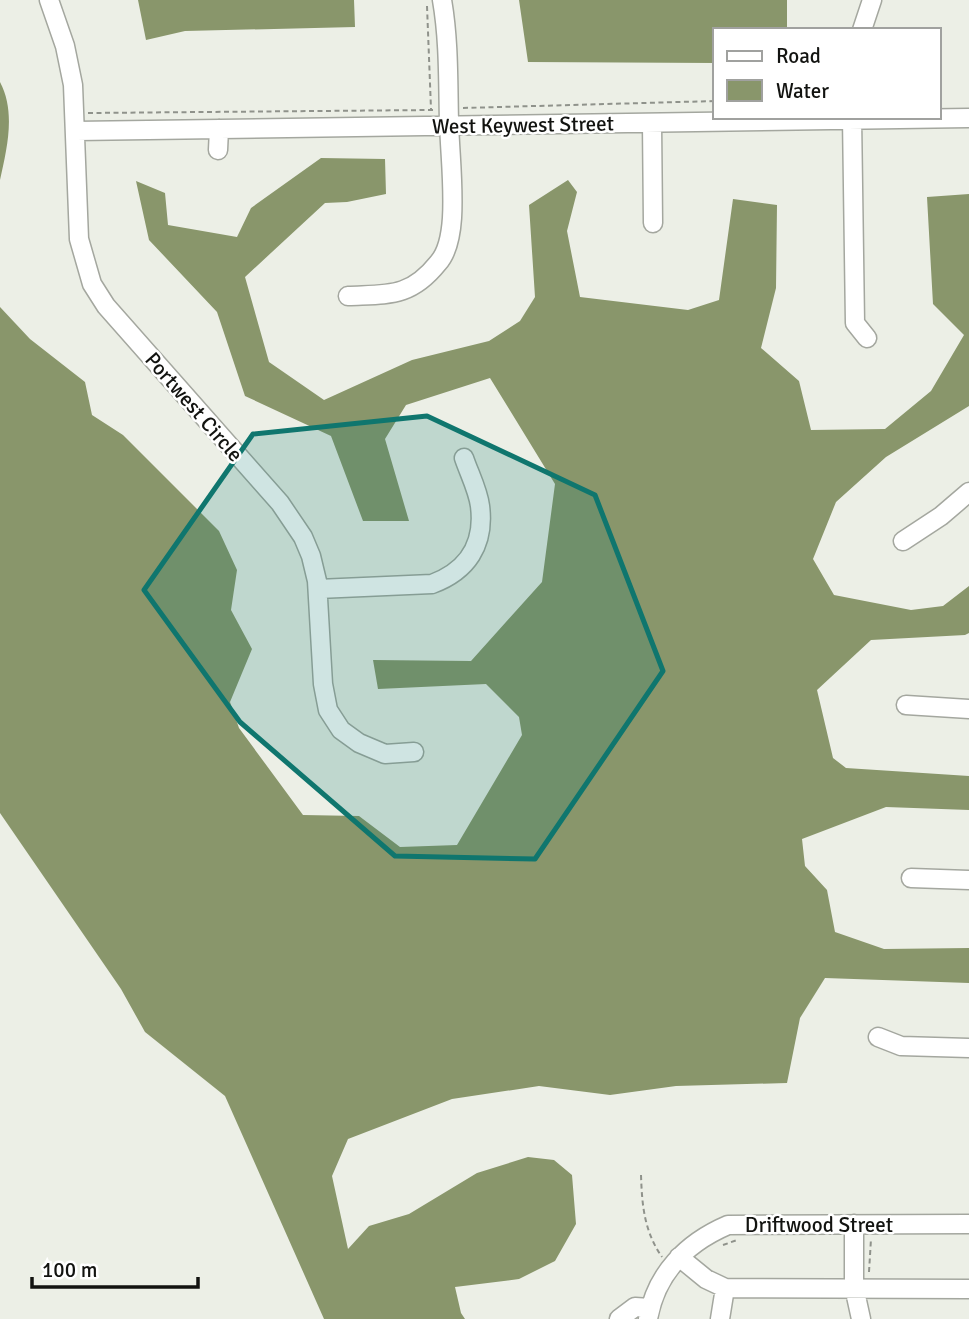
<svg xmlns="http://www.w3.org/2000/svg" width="969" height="1319" font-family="Signika,sans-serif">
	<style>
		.water { fill: #89966b }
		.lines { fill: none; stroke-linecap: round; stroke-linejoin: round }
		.minor-casing { stroke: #a4a79f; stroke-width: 21 }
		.path { stroke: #8f928b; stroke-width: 2; stroke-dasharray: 5 3.5; stroke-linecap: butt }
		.minor { stroke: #fff; stroke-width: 18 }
		.marked { fill: #0f766e; fill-opacity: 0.2; stroke: #0f766e; stroke-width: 5; stroke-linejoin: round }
		.labels { text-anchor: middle; stroke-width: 5; stroke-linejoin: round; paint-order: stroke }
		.street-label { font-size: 21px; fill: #121310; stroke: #fff }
	</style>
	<rect width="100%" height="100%" fill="#ecefe6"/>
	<path class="water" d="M138 0H354L355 27 185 31 146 40Z
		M519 0H787V30H715V63L528 62Z
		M0 82C16 112 7 148 0 180Z
		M321 158 385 159 386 194 347 202 325 203 245 277 269 362 324 400 412 360 489 341 520 321 535 297 529 205 568 180 577 192 567 231 580 297 688 310 719 300 733 199 777 205 776 288 761 348 799 381 811 430 885 429 931 391 964 335 933 304 927 197 969 194V406L886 457 836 502 813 559 834 595 911 610 943 606 969 586V633L965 635 871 640 817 690 833 758 846 768 969 776V810L886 807 802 839 805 866 827 890 835 932 884 949 969 948V983L825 978 800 1018 787 1083 676 1086 610 1095 539 1086 452 1099 348 1139 332 1176 348 1249 369 1226 409 1214 477 1173 528 1157 554 1160 572 1175 576 1224 555 1261 519 1279 455 1287 461 1313 465 1319H324L225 1096 145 1032 121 989 0 813V307L30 339 85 382 92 415 123 435 219 531 237 570 231 610 252 649 230 702 239 728 303 815 359 816 400 847 457 845 522 735 519 717 486 684 378 689 373 660 471 661 542 582 555 484 490 378 406 405 385 439 409 521H363L331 436 245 396 217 312 149 240 136 181 165 193 168 225 237 237 251 208Z"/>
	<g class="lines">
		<g class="minor-casing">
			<path id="minor" d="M49 0 65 46 73 85 79 239 92 284 106 306 280 503 303 537 311 556 317 581 323 684 328 710 341 730 359 743 385 754 414 752
				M862 30 872 0
				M852 117 855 323 867 338
				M652 123 653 223
				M76 131 969 118
				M218 150 219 129
				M348 296C388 294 410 298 438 263 448 252 451 233 452 218 454 186 450 154 449 122 448 82 449 40 442 0
				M903 541 941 516 969 492
				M318 589 432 584C467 571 485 545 480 506 478 490 469 473 464 458
				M906 705 969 709
				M911 878 969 880
				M878 1037 901 1046 969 1048
				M854 1224V1287L861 1319
				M679 1257 706 1279 725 1288
				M619 1319 635 1307 650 1308
				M648 1319C656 1274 686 1243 728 1225L969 1224
				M720 1319 725 1288 969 1289"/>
		</g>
		<path class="path" d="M427 6 431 109
			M463 108 715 101
			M88 113 433 110
			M641 1175C642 1205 644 1231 662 1257
			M723 1245 737 1240
			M869 1272 871 1239"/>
		<use href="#minor" class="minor"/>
	</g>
	<path class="marked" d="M427 416 595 495 663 671 535 859 395 856 240 722 144 590 253 434Z"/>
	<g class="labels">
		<g class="street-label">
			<text transform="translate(523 125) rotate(-1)" y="7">West Keywest Street</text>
			<text transform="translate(194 407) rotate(49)" y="7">Portwest Circle</text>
			<text x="819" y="1232">Driftwood Street</text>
		</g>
	</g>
	<rect x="713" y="28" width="228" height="91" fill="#ffffff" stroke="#a0a19f" stroke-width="2"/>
	<rect x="727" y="51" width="35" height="10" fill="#ffffff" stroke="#a0a19f" stroke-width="2"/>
	<text x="776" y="63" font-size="21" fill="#121310">Road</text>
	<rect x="727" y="80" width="35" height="21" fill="#89966b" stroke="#a0a19f" stroke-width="2"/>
	<text x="776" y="98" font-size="21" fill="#121310">Water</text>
	<path d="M32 1277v10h166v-10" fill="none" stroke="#121310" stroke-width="3.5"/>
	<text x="42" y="1277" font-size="21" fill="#121310" stroke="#ffffff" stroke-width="5" paint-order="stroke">100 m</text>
</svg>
